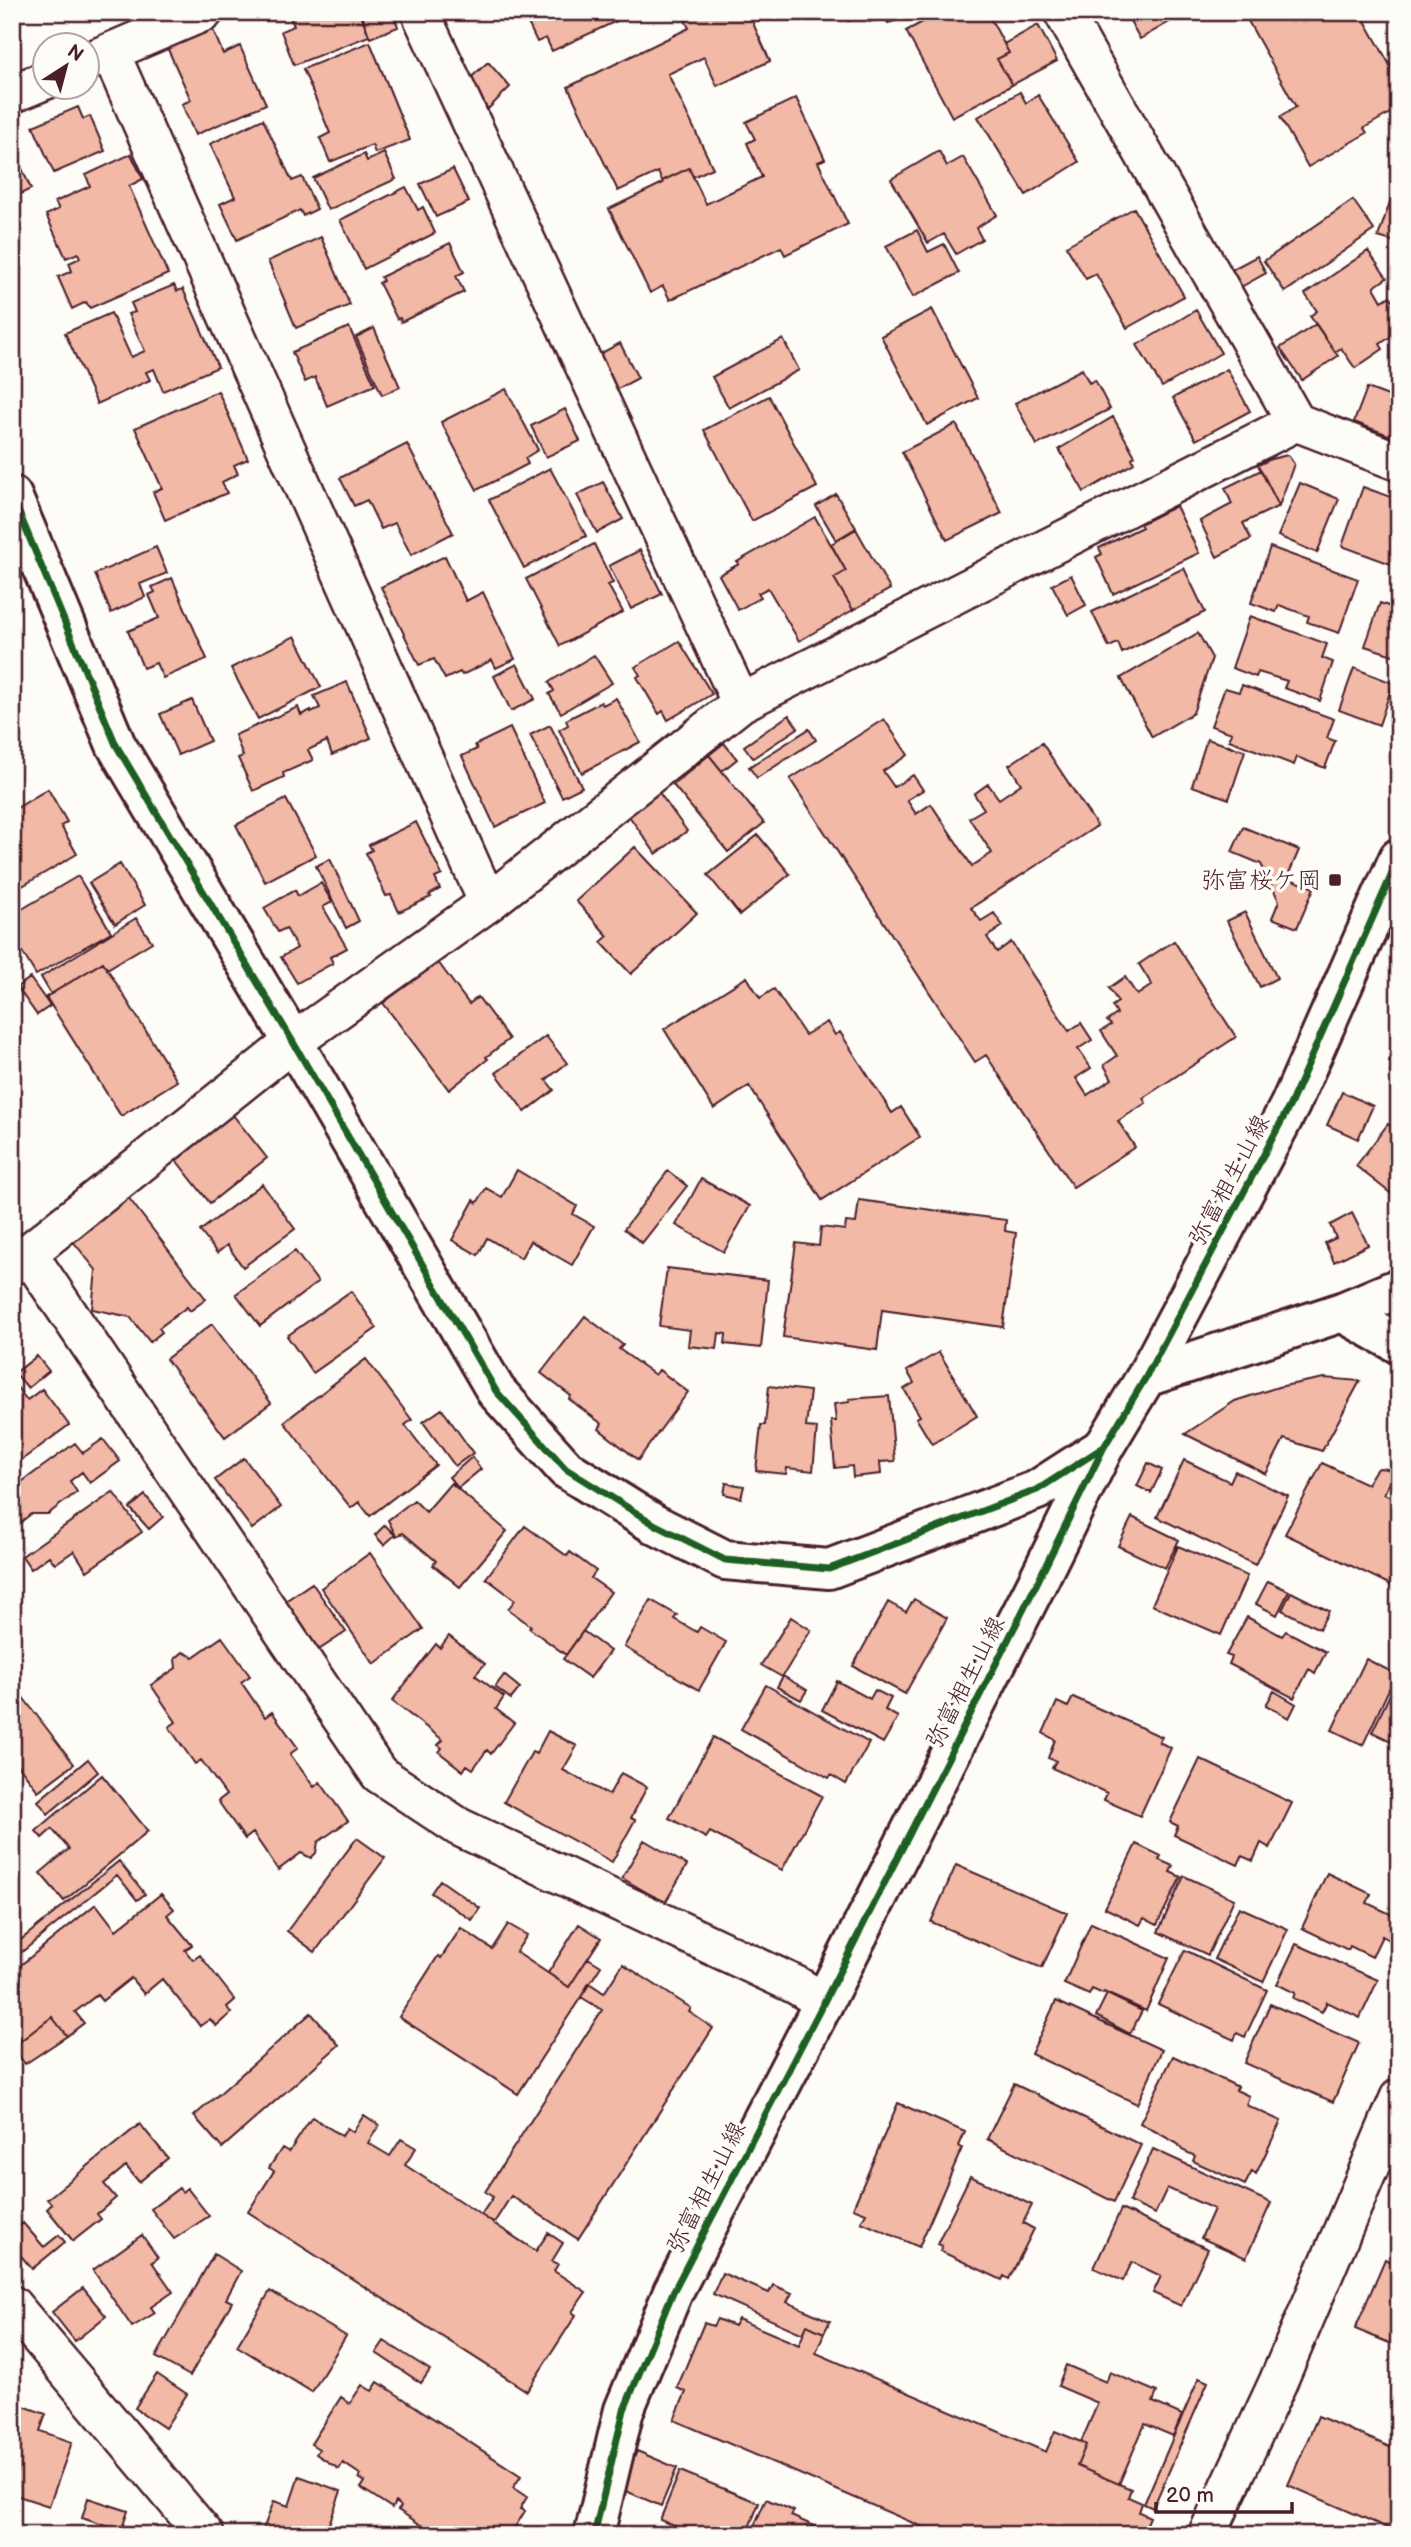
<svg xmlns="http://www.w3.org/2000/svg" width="1411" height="2547" font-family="'Balsamiq Sans','Klee One',sans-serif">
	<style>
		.building { fill: #f1b9a6; stroke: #4a1f2b; stroke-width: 2 }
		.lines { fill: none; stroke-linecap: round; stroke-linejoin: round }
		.street-casing { stroke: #4a1f2b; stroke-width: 42 }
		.secondary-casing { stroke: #4a1f2b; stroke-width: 44 }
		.street { stroke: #fdfcf7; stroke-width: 37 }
		.secondary { stroke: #fdfcf7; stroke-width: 38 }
		.cycleway-casing { stroke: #fdfcf7; stroke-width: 11 }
		.cycleway { stroke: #1b5e20; stroke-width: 7 }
		.poi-dot { fill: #4a1f2b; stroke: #fdfcf7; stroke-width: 2.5 }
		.labels { text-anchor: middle; stroke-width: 7; stroke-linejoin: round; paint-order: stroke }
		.poi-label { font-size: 24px; fill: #4a1f2b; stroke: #fdfcf7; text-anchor: end }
		.street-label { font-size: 24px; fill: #4a1f2b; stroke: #fdfcf7 }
	</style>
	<rect width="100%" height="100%" fill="#fdfcf7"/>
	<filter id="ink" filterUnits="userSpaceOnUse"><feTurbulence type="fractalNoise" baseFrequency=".0143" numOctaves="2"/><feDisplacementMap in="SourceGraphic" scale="14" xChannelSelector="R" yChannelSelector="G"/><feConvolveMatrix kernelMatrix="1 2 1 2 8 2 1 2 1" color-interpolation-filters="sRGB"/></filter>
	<g filter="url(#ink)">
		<path class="building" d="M288 12H361L369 36 294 65 281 31 294 26Z
			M393 12 398 27 370 38 360 13Z
			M551 12H620L623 18 552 51 546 38 537 42 528 23Z
			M703 12H748L770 61 717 86 704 57 668 74 713 168 693 177 689 168 662 181 658 172 618 191 568 87 689 28 685 20Z
			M825 12H910L911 16 888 23 885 17 869 22 867 15 848 21 845 13 827 19Z
			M941 12H987L1009 53 997 59 1012 85 952 117 906 31Z
			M1125 12H1184L1185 13 1140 39Z
			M1243 12H1324L1327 18 1337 12H1360L1399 81V108L1364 128 1367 133 1308 167 1280 117 1296 107Z
			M211 25 223 54 240 46 266 104 195 135 182 104 191 100 166 45Z
			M1038 25 1057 61 1012 85 997 59 1009 53 1004 44Z
			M370 42 410 140 375 153 372 145 330 162 320 138 330 133 303 69Z
			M488 62 510 87 488 109 464 84Z
			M1020 92 1026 103 1038 95 1079 162 1026 195 978 117Z
			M796 98 825 159 818 162 848 224 785 255 781 247 670 300 663 286 650 293 609 209 663 183 662 181 689 168 706 204 762 177 747 143 755 139 746 122Z
			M78 107 83 119 90 116 105 151 54 173 33 126Z
			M263 119 292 181 302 177 317 209 303 216 300 210 237 240 220 204 235 197 210 144Z
			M12 146 31 189 12 198Z
			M939 151 947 166 963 157 997 215 976 228 982 239 956 254 944 234 928 243 891 179Z
			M384 153 396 179 328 210 313 178 364 154 367 161Z
			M131 154 143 179 129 186 168 274 90 308 86 302 72 309 58 277 72 271 69 263 80 258 78 253 66 258 46 215 59 209 55 202 90 186 86 175Z
			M453 169 469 202 436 217 420 184Z
			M1399 176V243L1378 237Z
			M406 187 418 210 423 207 435 233 364 269 340 220Z
			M1353 200 1374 230 1285 292 1264 261Z
			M1134 208 1184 296 1127 328 1096 274 1086 279 1066 246Z
			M917 230 928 252 944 244 959 273 913 297 886 246Z
			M321 237 350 305 296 328 268 261Z
			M450 243 464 272 456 276 464 292 401 322 400 318 397 319 379 283 383 281 381 277Z
			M1368 251 1387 278 1374 287 1382 301 1390 296 1399 309V331L1380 344 1383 349 1355 368 1341 348 1335 352 1310 316 1317 311 1305 294Z
			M1257 256 1266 273 1241 287 1231 270Z
			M174 285 177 291 183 289 218 367 163 391 154 369 146 372 150 380 97 404 65 333 111 313 131 357 145 351 128 314 135 312 131 303Z
			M932 309 978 398 927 425 881 336Z
			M1196 310 1221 353 1162 387 1137 345Z
			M1316 324 1338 356 1302 380 1280 348Z
			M349 327 375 385 327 406 315 377 305 382 292 352Z
			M374 328 400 387 382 395 356 337Z
			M783 339 799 370 729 408 712 377Z
			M620 343 638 378 614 391 596 356Z
			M1082 369 1089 383 1095 380 1110 409 1037 445 1015 403Z
			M1227 369 1250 411 1196 440 1173 398Z
			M1367 388 1399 400V439L1354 422Z
			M506 389 538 450 525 458 528 464 477 490 441 422Z
			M218 391 248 459 234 465 238 474 222 482 227 493 165 520 153 492 162 488 135 428Z
			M769 396 817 487 752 521 704 430Z
			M565 409 580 441 546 457 531 426Z
			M1113 417 1135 456 1132 458 1134 463 1084 492 1059 449Z
			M956 424 1002 513 947 540 902 452Z
			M407 444 453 533 411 555 395 523 381 529 367 500 354 506 340 478Z
			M1288 455 1294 464 1279 506 1258 465 1271 459Z
			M550 468 586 536 524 568 489 500Z
			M1261 470 1279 506 1243 523 1251 539 1217 557 1200 521 1232 504 1225 488Z
			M603 482 623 519 597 533 577 495Z
			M1300 483 1339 499 1317 553 1278 536Z
			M1363 487 1399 500V567L1342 546Z
			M836 494 856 528 836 540 816 506Z
			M1176 506 1199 553 1113 594 1096 557 1102 554 1099 548 1142 527 1140 524Z
			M815 517 846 571 834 578 853 610 799 641 768 588 758 593 761 597 738 610 719 575 739 564 737 562Z
			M856 529 890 589 853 610 834 578 846 571 831 544Z
			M594 544 613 583 608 585 623 612 560 646 526 579Z
			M156 547 167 573 140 584 145 597 111 613 95 574Z
			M1270 547 1358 579 1339 633 1307 622 1309 616 1279 605 1276 612 1251 603Z
			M640 550 662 594 631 609 609 566Z
			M445 556 466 601 483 592 515 659 496 668 492 660 462 675 460 672 445 679 434 659 419 665 381 587Z
			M1184 568 1205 612 1122 653 1118 643 1109 647 1092 612Z
			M1071 575 1086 605 1068 615 1052 585Z
			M172 578 207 659 163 678 156 663 143 668 128 631 159 618 149 595 155 592 152 587Z
			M1380 603 1399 610V657L1365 646Z
			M1250 616 1327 644 1322 658 1333 662 1320 701 1284 688 1287 681 1258 672 1256 677 1232 668Z
			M1198 633 1212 658 1193 713 1152 737 1121 678Z
			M295 636 321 687 258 719 231 668Z
			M679 641 712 694 668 720 663 711 659 714 637 677 640 675 635 667Z
			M594 655 612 683 561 713 549 694 554 691 549 682Z
			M517 664 535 699 511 711 494 676Z
			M1354 668 1393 683 1379 725 1339 710Z
			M347 682 371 738 332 755 327 741 308 750 313 760 283 773 284 777 253 791 238 758 243 756 235 735 298 707 301 715 311 710V712L320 708 314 696Z
			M1242 685 1334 719 1327 738 1335 741 1325 768 1297 757 1294 765 1229 740 1232 733 1211 726 1225 688 1239 692Z
			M616 698 640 742 582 773 559 730 568 725 566 720 601 702 603 705Z
			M192 700 210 741 178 755 160 714Z
			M789 715 798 728 753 758 744 746Z
			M884 719 908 755 883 771 894 787 913 775 923 790 907 800 916 814 931 804 972 866 992 853 969 818 984 809 974 794 988 784 999 799 1021 784 1009 765 1042 743 1097 826 971 908 981 921 994 913 1003 926 987 937 997 952 1011 942 1069 1031 1081 1023 1092 1040 1078 1049 1091 1068 1076 1078 1087 1095 1112 1079 1104 1065 1117 1056 1101 1031 1111 1025 1107 1021 1117 1014 1112 1006 1118 1002 1109 988 1125 977 1137 995 1152 985 1139 964 1174 941 1236 1037 1143 1098 1146 1103 1118 1121 1135 1147 1073 1187 986 1055 975 1062 790 779Z
			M550 725 582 787 562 797 530 735Z
			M510 728 545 803 495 827 462 756 477 749 475 745Z
			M809 729 816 740 757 778 749 767Z
			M1207 739 1245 751 1229 799 1192 786Z
			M724 743 737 759 722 771 709 755Z
			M709 755 764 823 728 852 673 785Z
			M48 789 67 822 61 826 77 854 12 892V811Z
			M658 791 687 831 656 854 627 813Z
			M286 799 316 855 265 882 236 825Z
			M416 822 442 875 435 878 440 889 429 895 431 897 399 912 391 895 386 896 366 853 372 850 369 845Z
			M1243 827 1299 850 1287 878 1314 888 1297 928 1272 918 1279 901 1261 864 1232 852Z
			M758 835 790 874 740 915 708 875Z
			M635 847 697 913 631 974 601 942 608 936 576 901Z
			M330 859 359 921 346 928 316 866Z
			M120 864 145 905 115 924 89 883Z
			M78 876 111 932 36 975 12 935V915Z
			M321 883 332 902 323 907 347 948 330 957 333 963 297 983 281 957 297 948 286 928 278 932 264 908 295 890 298 896Z
			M1245 912 1277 978 1260 987 1227 921Z
			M136 918 152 942 107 969 103 962 51 994 41 977Z
			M103 962 177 1081 121 1116 46 997Z
			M438 962 469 1004 478 997 509 1039 486 1057 488 1059 449 1090 383 1003Z
			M747 977 760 998 774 989 805 1035 827 1022 835 1035 840 1032 892 1113 901 1107 920 1137 822 1200 749 1086 714 1109 664 1029Z
			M30 978 50 1006 37 1015 17 987Z
			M546 1036 567 1063 546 1080 554 1090 525 1112 496 1073Z
			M1399 1049V1080L1390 1072 1394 1066 1389 1061Z
			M1342 1092 1373 1106 1358 1139 1327 1125Z
			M229 1110 267 1158 210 1203 172 1155Z
			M1388 1124 1399 1133V1200L1356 1166Z
			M517 1170 577 1206 573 1214 594 1226 572 1265 530 1241 521 1258 487 1238 478 1255 452 1240 474 1200 477 1203 486 1188 502 1197Z
			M668 1171 687 1186 642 1243 624 1229Z
			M701 1179 750 1206 724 1252 676 1225Z
			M262 1184 295 1229 243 1267 227 1245 217 1253 200 1231Z
			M128 1197 206 1299 190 1311 187 1307 159 1328 162 1332 150 1342 130 1317 92 1309 96 1270 72 1240Z
			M859 1200 1006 1220 1005 1231 1016 1233 1003 1327 882 1310 877 1350 783 1337 796 1243 819 1246 821 1227 845 1230 846 1222 856 1223Z
			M1352 1213 1368 1245 1334 1262 1325 1243 1336 1238 1330 1225Z
			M295 1251 318 1282 260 1326 236 1294Z
			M667 1268 768 1280 761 1348 725 1344 726 1334 719 1333 717 1349 688 1346 690 1330 659 1326Z
			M351 1291 377 1328 313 1373 287 1336Z
			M585 1316 623 1345 619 1349 655 1375 659 1370 688 1392 638 1460 599 1429 602 1424 569 1399 571 1396 541 1373Z
			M212 1324 271 1403 225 1437 166 1359Z
			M939 1352 977 1416 932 1444 916 1418 920 1416 904 1389 914 1383 907 1371Z
			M37 1356 49 1371 28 1388 15 1373Z
			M366 1359 412 1420 405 1425 436 1465 370 1516 359 1502 351 1508 284 1422Z
			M1324 1378 1360 1381 1322 1451 1284 1439 1266 1474 1185 1434 1235 1401 1278 1387Z
			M12 1381 27 1400 42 1389 69 1425 12 1467Z
			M769 1386 810 1391 806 1427 817 1428 813 1471 787 1468 786 1474 756 1471 761 1425H765Z
			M889 1396 895 1461 880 1462 881 1474 853 1477 852 1466 835 1468 831 1421H836L834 1404 850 1402 849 1399Z
			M442 1409 473 1453 455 1466 423 1422Z
			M103 1439 120 1461 90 1483 82 1472 70 1481 77 1492 48 1514H31L12 1529V1489L75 1443 83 1453Z
			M472 1457 481 1469 458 1488 449 1477Z
			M244 1458 281 1507 252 1529 215 1480Z
			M1184 1460 1230 1482 1235 1471 1288 1496 1255 1565 1157 1517Z
			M1148 1463 1162 1470 1151 1493 1137 1486Z
			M1322 1463 1367 1484 1375 1471 1379 1468 1388 1469 1390 1472 1392 1477 1384 1494 1399 1501V1580L1395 1587 1285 1534Z
			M451 1483 507 1531 460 1587 433 1565 436 1561 403 1533 396 1536 388 1520 414 1500 426 1512Z
			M726 1483 744 1486 741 1498 724 1494Z
			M113 1492 142 1532 87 1571 74 1551 55 1564 49 1556 31 1569 22 1556Z
			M145 1495 163 1517 149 1529 130 1508Z
			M1132 1517 1179 1540 1165 1568 1118 1546Z
			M385 1525 395 1535 384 1545 375 1535Z
			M525 1526 567 1556 570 1552 596 1571 591 1578 611 1592 566 1655 529 1628 531 1626 508 1609 515 1600 486 1578Z
			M1178 1546 1247 1576 1221 1635 1152 1605Z
			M370 1553 423 1629 374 1664 321 1588Z
			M1268 1581 1289 1591 1277 1615 1256 1604Z
			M312 1583 346 1632 311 1655 278 1606Z
			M1291 1592 1329 1611 1319 1629 1282 1610Z
			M914 1599 947 1618 905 1694 853 1666 888 1602 906 1612Z
			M651 1600 677 1615 674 1619 697 1632 700 1627 726 1642 699 1690 624 1647Z
			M791 1617 811 1630 782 1677 761 1665Z
			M1247 1617 1282 1636 1286 1631 1326 1652 1315 1673 1309 1669 1294 1698 1229 1664 1232 1657 1226 1655Z
			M583 1631 610 1651 590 1678 563 1659Z
			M449 1636 485 1664 475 1675 504 1697 496 1709 514 1723 491 1754 487 1750 473 1769 467 1765 463 1771 439 1752 442 1748 438 1745 443 1740 392 1701 436 1644 440 1648Z
			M222 1637 250 1676 241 1682 265 1717 272 1712 298 1748 290 1754 314 1787 320 1782 348 1821 318 1842 316 1853 311 1858 301 1853 278 1870 253 1833 245 1839 218 1801 226 1795 201 1760 195 1764 169 1727 176 1722 151 1685 176 1668 175 1659 183 1652 193 1657Z
			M1366 1659 1396 1674 1363 1745 1332 1730Z
			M504 1675 520 1688 511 1699 495 1687Z
			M783 1676 807 1690 801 1700 777 1687Z
			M837 1681 870 1699 875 1690 891 1698 885 1710 898 1717 883 1743 822 1710Z
			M12 1683 74 1764 38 1791 12 1757Z
			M766 1685 869 1743 846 1784 831 1775 829 1778 741 1729Z
			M1393 1688 1399 1691V1745L1372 1732Z
			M1274 1691 1296 1704 1289 1718 1266 1705Z
			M1073 1697 1162 1737 1159 1742 1171 1748 1140 1816 1104 1800 1107 1793 1052 1768 1056 1761 1048 1758 1055 1740 1043 1733 1057 1702 1068 1707Z
			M548 1731 577 1746 563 1770 609 1795 621 1773 647 1787 631 1818 635 1820 612 1862 504 1802 532 1752 536 1754Z
			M713 1737 822 1796 782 1870 710 1832 706 1838 669 1818Z
			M88 1759 98 1772 48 1814 38 1801Z
			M1200 1759 1292 1803 1270 1848 1261 1843 1253 1861 1242 1856 1238 1865 1174 1835 1178 1826 1170 1822Z
			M102 1775 148 1831 64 1901 40 1873 69 1849 52 1829 42 1838 36 1831Z
			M357 1838 385 1858 315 1952 287 1931Z
			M644 1840 687 1865 665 1903 622 1878Z
			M1136 1844 1161 1856 1159 1860 1173 1866 1170 1872 1181 1877 1157 1925 1144 1918 1140 1925 1105 1908Z
			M119 1861 145 1894 137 1900 117 1875 12 1960V1947Z
			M956 1865 1067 1913 1042 1968 931 1922Z
			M1327 1873 1371 1894 1367 1903 1399 1918 1389 1940 1382 1936 1372 1957 1350 1946 1348 1950 1302 1928Z
			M1184 1876 1234 1899 1208 1955 1158 1932Z
			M440 1880 480 1908 472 1920 431 1893Z
			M161 1894 174 1909 167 1915 192 1945 185 1950 193 1960 200 1955 235 2000 227 2007 231 2013 216 2026 210 2019 200 2026 162 1979 144 1994 131 1978 102 2001 97 1995 75 2012 84 2023 67 2036 52 2017 19 2042 12 2034V1972L96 1904 116 1930Z
			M1239 1907 1288 1929 1263 1982 1214 1959Z
			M1091 1923 1169 1958 1146 2011 1104 1992 1103 1994 1092 1989 1089 1995 1064 1984Z
			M508 1924 527 1935 516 1952 569 1987 588 1958 601 1966 518 2094 399 2017 438 1956 441 1958 461 1928 492 1949Z
			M579 1924 601 1938 569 1987 548 1973Z
			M1296 1944 1378 1980 1360 2018 1327 2002 1322 2012 1293 1998 1295 1993 1277 1984Z
			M1185 1950 1267 1990 1245 2037 1237 2033 1234 2040 1158 2004Z
			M623 1964 691 2008 689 2012 713 2028 578 2239 511 2196 494 2223 481 2215 493 2197 485 2192 602 2010 581 1997 589 1983 604 1993Z
			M1107 1994 1142 2011 1130 2034 1096 2016Z
			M1056 2001 1162 2050 1137 2104 1031 2054Z
			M1270 2004 1359 2043 1333 2102 1244 2063Z
			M311 2013 339 2045 222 2148 194 2116Z
			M52 2017 67 2036 25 2064 12 2048V2044L19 2042Z
			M1173 2056 1238 2087 1236 2090 1249 2096 1246 2105 1281 2121 1256 2174 1252 2171 1245 2185 1193 2161 1195 2156 1182 2150 1178 2144 1140 2123Z
			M1014 2084 1141 2145 1114 2202 987 2139Z
			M898 2103 965 2132 959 2146 962 2148 919 2247 861 2222 866 2213 853 2208Z
			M364 2115 379 2125 368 2143 390 2156 401 2139 416 2148 405 2165 481 2215 536 2251 548 2233 563 2243 552 2261 558 2264 554 2271 586 2292 572 2312 576 2315 527 2391 248 2212 274 2171 269 2168 282 2148 289 2152 312 2117 342 2136 347 2128 353 2132Z
			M140 2124 168 2158 139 2182 126 2166 104 2184 116 2198 97 2214 101 2219 73 2241 47 2209 52 2204 47 2199Z
			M1153 2149 1271 2203 1246 2258 1201 2238 1214 2209 1167 2188 1155 2214 1129 2202Z
			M970 2176 1032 2205 1023 2223 1034 2229 1009 2279 1004 2276 1002 2280 940 2251 942 2246 937 2244Z
			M179 2188 182 2192 187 2188 209 2216 174 2239 151 2209Z
			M1121 2209 1208 2249 1181 2306 1153 2293 1161 2276 1132 2262 1123 2281 1094 2268Z
			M23 2223 44 2247 59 2235 65 2242 32 2269 12 2245V2232Z
			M142 2235 158 2258 152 2262 173 2292 151 2307 155 2313 132 2327 93 2270Z
			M214 2254 241 2271 226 2299 232 2302 190 2376 156 2357Z
			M1385 2259 1399 2265V2347L1355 2329Z
			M722 2273 769 2293 773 2285 792 2293 787 2302 830 2321 824 2333 807 2325 803 2334 713 2294Z
			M83 2288 106 2316 75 2341 52 2312Z
			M270 2291 346 2336 312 2392 237 2346Z
			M717 2319 734 2326 738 2319 799 2345 807 2325 824 2333 816 2353 1046 2452 1055 2431 1081 2442 1086 2445 1077 2466 1131 2489 1128 2497 1142 2503 1139 2512 1150 2517 1142 2535H941L674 2420 686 2392 677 2388 704 2323 713 2326Z
			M384 2341 430 2370 421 2383 376 2353Z
			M1066 2365 1106 2382 1110 2372 1157 2392 1153 2402 1182 2415 1173 2436 1145 2424 1119 2484 1077 2466 1086 2445 1081 2442 1098 2403 1058 2386Z
			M157 2374 187 2394 165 2428 135 2408Z
			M1199 2378 1208 2382 1153 2508 1144 2504Z
			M378 2382 521 2476 513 2488 527 2497 520 2509 525 2511 510 2535H455L445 2528 441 2533 431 2527 429 2530 398 2510 401 2507 395 2502 392 2508 361 2488 365 2482 359 2478 361 2475 343 2463 339 2469 316 2454 319 2449 311 2444 341 2397 350 2403 362 2385 372 2391Z
			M12 2402 46 2414 40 2431 72 2442 49 2506 12 2494Z
			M1318 2416 1399 2451V2533L1288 2485Z
			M637 2451 677 2468 661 2506 621 2489Z
			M680 2471 759 2503 746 2535H695L660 2520Z
			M299 2476 341 2491 325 2535H261L274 2501 289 2506Z
			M88 2498 128 2511 121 2531 82 2518Z
			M766 2499 794 2511 791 2516 835 2535H750Z"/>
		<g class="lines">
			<g class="street-casing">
				<path id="street" d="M420 12 741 703
					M1063 12 1296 422 1399 462
					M110 52 488 903
					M89 61 204 12
					M12 94 46 80
					M29 1255 379 1774 459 1827 796 1985 824 2002
					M12 1266 293 1042 488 903 741 703 1296 422
					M12 2305 205 2535
					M1207 2535 1278 2382 1399 2098"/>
			</g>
			<g class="secondary-casing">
				<path id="secondary" d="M12 496 116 745 293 1042 496 1391 566 1469 654 1524 725 1560 829 1569 1037 1490 1102 1448
					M1342 1312 1399 1288
					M1146 1377 1342 1312 1399 1344
					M594 2535 624 2410 673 2292 824 2002 1037 1583 1104 1447 1146 1377 1290 1105 1399 858"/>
			</g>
			<use href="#street" class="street"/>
			<use href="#secondary" class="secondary"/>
			<g class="cycleway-casing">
				<path id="cycleway" d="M12 496 116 745 293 1042 496 1391 566 1469 654 1524 725 1560 829 1569 1037 1490 1104 1447
					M594 2535 624 2410 673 2292 824 2002 1037 1583 1104 1447 1146 1377 1290 1105 1399 858"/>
			</g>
			<use href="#cycleway" class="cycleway"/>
		</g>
	</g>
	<rect class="poi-dot" x="1328" y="873" width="14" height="14" rx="3.5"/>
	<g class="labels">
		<g class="poi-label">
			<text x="1321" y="888">弥富桜ケ岡</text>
		</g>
		<g class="street-label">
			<text transform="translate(1229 1180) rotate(-62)" y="8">弥富相生山線</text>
			<text transform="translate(965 1682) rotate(-63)" y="8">弥富相生山線</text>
			<text transform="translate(706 2187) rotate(-63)" y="8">弥富相生山線</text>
		</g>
	</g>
	<rect width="1411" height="2547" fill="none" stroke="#fdfcf7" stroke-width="42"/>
	<rect x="21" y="21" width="1369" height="2505" fill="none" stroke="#4a1f2b" stroke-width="2.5" filter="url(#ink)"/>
	<g transform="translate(66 66) rotate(36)"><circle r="33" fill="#fdfcf7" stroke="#b5a4a5" stroke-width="2"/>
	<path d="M0-5L12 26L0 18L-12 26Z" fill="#4a1f2b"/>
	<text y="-10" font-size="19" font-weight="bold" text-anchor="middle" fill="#4a1f2b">N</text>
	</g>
	<path d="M1156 2502v10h136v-10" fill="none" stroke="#4a1f2b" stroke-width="3.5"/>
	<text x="1166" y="2502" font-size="21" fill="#4a1f2b" stroke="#fdfcf7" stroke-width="5" paint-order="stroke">20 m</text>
</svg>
